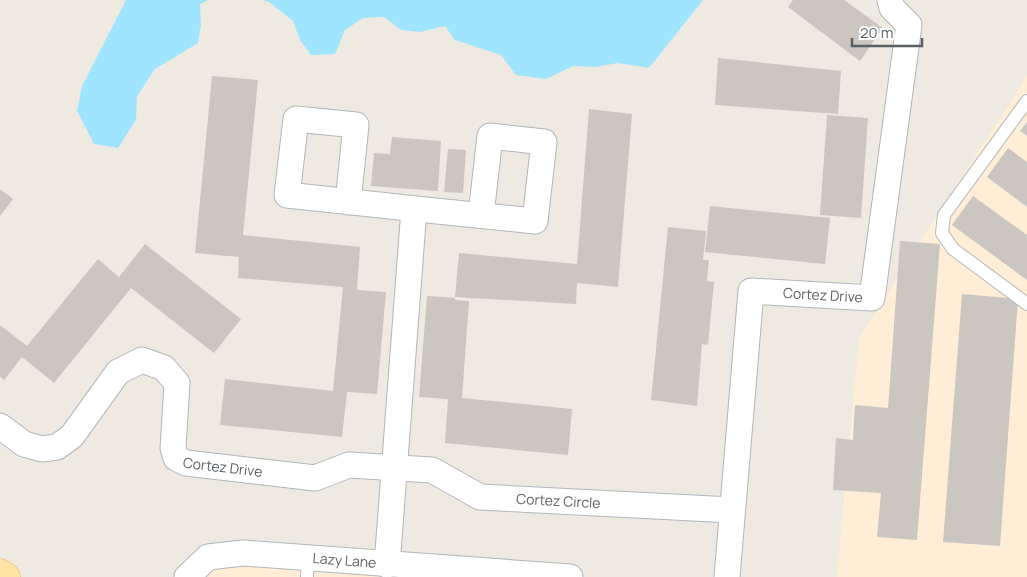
<svg xmlns="http://www.w3.org/2000/svg" width="1027" height="577" font-family="Manrope,sans-serif">
	<style>
		.commercial { fill: #ffeed5 }
		.water { fill: #a0e5ff }
		.building { fill: #cbc6c0 }
		.lines { fill: none; stroke-linecap: round; stroke-linejoin: round }
		.lane-casing { stroke: #b2b6ba; stroke-width: 14 }
		.street-casing { stroke: #b2b6ba; stroke-width: 27 }
		.primary-casing { stroke: #f9ae4f; stroke-width: 29 }
		.lane { stroke: #fff; stroke-width: 12 }
		.street { stroke: #fff; stroke-width: 25 }
		.primary { stroke: #ffe2a5; stroke-width: 28 }
		.labels { text-anchor: middle; stroke-width: 4.5; stroke-linejoin: round; paint-order: stroke }
		.street-label { font-size: 14px; fill: #5a5f63; stroke: #fff }
	</style>
	<rect width="100%" height="100%" fill="#eee9e1"/>
	<path class="commercial" d="M1027 76V577H837L859 338 880 306 885 301 886 296 920 241Z
		M245 565 387 577H206L215 569Z"/>
	<path class="water" d="M126 0H208L200 4 201 25 198 43 155 69 137 96 136 120 118 148 94 144 77 111 82 86Z
		M262 0H703L649 68 618 63 595 67 573 66 546 79 516 75 501 55 455 40 445 26 420 32 401 30 384 17 363 18 345 30 335 54 311 55 300 40 293 21 269 2Z"/>
	<path class="building" d="M793 0H844L883 28 860 61 788 7Z
		M718 58 841 71 838 114 715 105Z
		M212 76 258 80 243 235 360 247 357 290 386 292 377 394 347 392 342 437 220 425 225 379 333 391 343 287 238 278 239 257 195 253Z
		M589 109 632 114 618 287 577 283 576 304 455 297 459 253 577 264Z
		M827 115 868 118 861 218 820 215Z
		M1027 122V136L1020 131Z
		M392 137 441 141 438 191 371 186 374 153 390 154Z
		M1008 148 1027 162V207L987 177Z
		M448 149 466 150 463 193 444 192Z
		M0 189 13 199 0 216Z
		M973 196 1027 235V280L952 225Z
		M710 206 830 218 825 264 705 252Z
		M668 227 706 231 703 260H709L707 281 714 282 708 345 702 344 697 406 651 400Z
		M900 241 940 244 917 540 877 537 881 493 833 490 836 438 853 440 855 405 888 408Z
		M145 244 241 319 214 353 131 288 54 383 22 357 4 380 0 376V325L27 346 98 259 119 277Z
		M962 294 1018 299 1000 546 943 542Z
		M427 296 455 298V300L469 301 462 398 572 409 568 455 445 443 448 399 419 397Z"/>
	<g class="lines">
		<g class="lane-casing">
			<path id="lane" d="M1027 101 944 215 942 233 953 249 1027 304
				M307 577 308 558"/>
		</g>
		<g class="street-casing">
			<g id="street">
				<path d="M348 202 356 125 296 119 287 195C370 204 452 213 535 221L544 142 490 136 481 215"/>
				<path id="s1" d="M0 426 24 444 42 449 57 447 72 436 118 372 142 360 164 368 177 383 173 448 176 458 186 463 315 478 349 465 432 470 480 497 732 510"/>
				<path d="M387 565 414 209"/>
				<path id="s2" d="M187 577 208 557 243 553 570 577"/>
				<path id="s3" d="M727 577 751 291 872 298 909 25 892 8 890 0"/>
			</g>
		</g>
		<g class="primary-casing">
			<path id="primary" d="M0 573 6 577"/>
		</g>
		<use href="#lane" class="lane"/>
		<use href="#street" class="street"/>
		<use href="#primary" class="primary"/>
	</g>
	<g class="labels">
		<g class="street-label">
			<text dy="5" stroke="none"><textPath href="#s3" startOffset="359">Cortez Drive</textPath></text>
			<text dy="5" stroke="none"><textPath href="#s1" startOffset="355">Cortez Drive</textPath></text>
			<text dy="5" stroke="none"><textPath href="#s1" startOffset="701">Cortez Circle</textPath></text>
			<text dy="5" stroke="none"><textPath href="#s2" startOffset="166">Lazy Lane</textPath></text>
		</g>
	</g>
	<path d="M852 38v8h70v-8" fill="none" stroke="#5a5f63" stroke-width="2.5"/>
	<text x="860" y="38" font-size="15" fill="#5a5f63" stroke="#ffffff" stroke-width="4" paint-order="stroke">20 m</text>
</svg>
